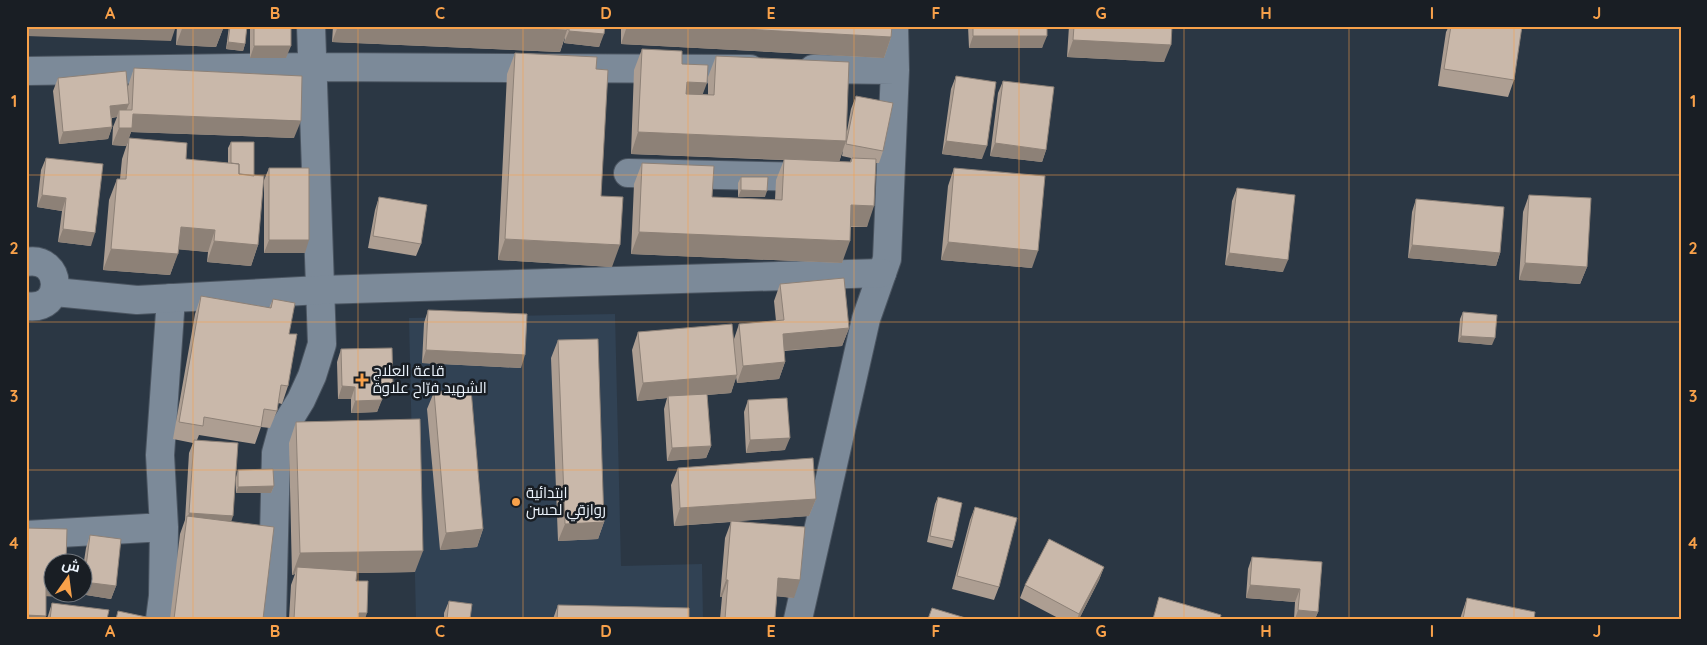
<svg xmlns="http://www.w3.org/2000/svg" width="1707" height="645" font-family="Quicksand,Cairo,sans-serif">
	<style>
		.built { fill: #314254 }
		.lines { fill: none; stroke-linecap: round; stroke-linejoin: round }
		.street-casing { stroke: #4b5561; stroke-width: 30 }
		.secondary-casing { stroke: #4b5561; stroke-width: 30 }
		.street { stroke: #7c8a99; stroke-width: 28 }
		.secondary { stroke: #7c8a99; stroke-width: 28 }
		.wall { fill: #ad9e92; fill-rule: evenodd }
		.shaded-wall { fill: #8d8177 }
		.building { fill: #c9b8aa; stroke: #8d8177 }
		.grid { fill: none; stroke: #f8a14a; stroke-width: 1; stroke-opacity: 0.55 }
		.poi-dot { fill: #f8a14a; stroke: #191e24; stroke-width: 2 }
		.labels { text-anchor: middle; stroke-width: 5; stroke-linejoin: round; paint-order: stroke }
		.poi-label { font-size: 15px; fill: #ebf3fc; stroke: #191e24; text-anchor: start }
		.neatline { fill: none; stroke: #f8a14a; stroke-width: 2 }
		.grid-label { font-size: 16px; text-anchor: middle; font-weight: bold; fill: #f8a14a }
	</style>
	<rect width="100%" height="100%" fill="#2b3744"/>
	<path class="built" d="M615 314 621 566 702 564 703 619H416L409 318Z"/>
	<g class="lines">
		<g class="street-casing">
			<path id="street" d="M813 69 895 70
				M26 71 312 67 750 69
				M628 173 814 177
				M26 535 164 527
				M160 619 163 596 164 527 160 455 171 298
				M272 619 276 453 282 431 301 400 312 376 322 344 311 26
				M798 619 866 319 887 259 895 70 894 26"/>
		</g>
		<g class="secondary-casing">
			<path id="secondary" d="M26 262C63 255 66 312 26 306
				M55 292 137 300 320 290 882 273"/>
		</g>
		<use href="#street" class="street"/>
		<use href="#secondary" class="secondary"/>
	</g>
	<path class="wall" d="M177 26H224L216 47 176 45Z
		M229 26H247L245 44 243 51 226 49Z
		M250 26H291L286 58H250Z
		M333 26H605L599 47 564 43 565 37 560 52 332 42Z
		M621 26H892L891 37 884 58 621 44Z
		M968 26H1047L1042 48H969Z
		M1069 26H1172L1164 62 1067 57Z
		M1449 26H1522L1514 80 1508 97 1438 86 1446 32Z
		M642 49 682 64 703 94 708 95V77L716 56 847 131 851 109 856 96 883 151 879 163H876L867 227H851L842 263 631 254 634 184 642 163 712 197 775 200 776 180 784 160 631 154 634 70ZM843 150 842 156 851 158 850 162H839Z
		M515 53 596 69 601 196 612 267 498 260 507 74Z
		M134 68 294 138 131 132 126 146 112 145 113 127 117 117 112 118V127L108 139 59 144 53 91 58 78 127 90 128 86Z
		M956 76 982 159 942 154 951 89Z
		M1003 81 1046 150 1042 162 990 156 998 93Z
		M129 138 186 159 228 163V148L231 142 254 176 258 245 251 266 207 262 208 252 179 249 170 275 103 270 109 200 117 179H120L122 159Z
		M46 158 91 246 58 242 62 211 37 207 41 170Z
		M269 168 305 253H264V180Z
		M954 168 1032 268 941 260 948 186Z
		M741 177 765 197H738V183Z
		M1237 188 1283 272 1225 265 1232 201Z
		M1529 195 1587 267 1580 284 1519 280 1523 212Z
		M379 197 421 244 416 256 368 248 375 210Z
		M1416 199 1500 253 1496 266 1408 258 1412 212Z
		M780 284 849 328 842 346 784 351 785 362 779 379 737 383 736 377 731 393 707 395 711 446 706 458 667 461 664 409 667 398 637 401 632 350 638 332 734 339 739 324 776 321 774 301Z
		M201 296 269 308 273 299 289 334 288 386 282 404 278 403 277 411 270 428 261 427 255 444 199 435 197 440 231 521 263 619H170L180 534 185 520 189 453 193 443 173 439 195 314Z
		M428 310 521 368 422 363 424 323Z
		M1463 312 1492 345 1458 342 1460 319Z
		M558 340 604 522 598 539 558 541 551 358Z
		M341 349 388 398H382L377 412 351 413V399H338L337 362Z
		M434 392 483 529 477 547 440 550 427 409Z
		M748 400 785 450 746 453 744 412Z
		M296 422 415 572 357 573 356 581 365 619H289L291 585 295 574 292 575 289 443Z
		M678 468 816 499 809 516 736 521 794 598 777 596 775 619H720L722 597H720L725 538 731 522 674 526 671 485Z
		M238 470 274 486 271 493H236V477Z
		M938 497 954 541 952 548 927 542 935 504Z
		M975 507 999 587 994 600 952 589 970 520Z
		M90 535 116 586 111 599 80 594V592H82V574L86 548Z
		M1252 557 1322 562 1318 612 1315 619H1294L1295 602 1246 598 1248 569Z
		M1104 567 1099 580 1079 619H1060L1020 598 1025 585Z
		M1467 598 1534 619H1460Z
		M449 601 470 619H444V613Z
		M52 603 107 619H47Z
		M558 605 557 619H553Z"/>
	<path class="shaded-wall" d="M26 26H176L171 41 26 36Z
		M183 26H224L216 47 176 45Z
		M338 26H469L567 30 560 52 332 42Z
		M627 26H688L891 37 884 58 621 44Z
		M569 31 604 34 599 47 564 43Z
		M973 36H1047L1042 48H969Z
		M1073 40 1171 45 1164 62 1067 57Z
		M228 42 245 44 243 51 226 49Z
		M254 46H291L286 58H250Z
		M687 82 707 83 699 104 679 103Z
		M129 104 124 116 119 110 117 117 106 118 110 106Z
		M133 114 301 121 294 138 131 132 126 146 112 145 119 128Z
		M112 127 108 139 59 144 63 132Z
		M638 132 846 141 839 162 631 154Z
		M946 141 987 146 982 159 942 154Z
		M995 143 1046 150 1042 162 990 156Z
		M741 190 767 191 765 197H738Z
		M42 195 66 198 62 211 37 207Z
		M851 205 874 206 867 227 844 226Z
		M181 227 215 230 208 252 173 249Z
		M63 229 95 233 91 246 58 242Z
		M639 232 850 241 842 263 631 254Z
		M505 239 620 245 612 267 498 260Z
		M269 240H309L305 253H264Z
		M214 241 258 245 251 266 207 262Z
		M948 242 1038 251 1032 268 941 260Z
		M1412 245 1500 253 1496 266 1408 258Z
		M111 249 178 254 170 275 103 270Z
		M1229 253 1288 260 1283 272 1225 265Z
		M1525 263 1587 267 1580 284 1519 280Z
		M849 328 842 346 776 351 783 334Z
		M1461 336 1495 338 1492 345 1458 342Z
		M426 350 525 355 521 368 422 363Z
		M785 362 779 379 737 383 743 366Z
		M737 375 731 393 668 398V396L667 398 637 401 643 383Z
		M342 386 355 387 351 399H338Z
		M381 386H393L388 398H377Z
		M382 400 377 412 351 413 355 401Z
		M790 438 785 450 746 453 750 440Z
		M711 446 706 458 667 461 672 448Z
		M274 486 271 493H236L238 487Z
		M816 499 809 516 674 526 680 508Z
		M189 513 233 516 229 529 186 523Z
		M604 522 598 539 558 541 565 524Z
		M483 529 477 547 440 550 446 533Z
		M423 551 415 572 297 574V567L295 574 292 575 300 553Z
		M1104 567 1099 580 1079 619H1077L1079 614Z
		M778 578 800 580 794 598 772 596Z
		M726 580H728L722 597H720Z
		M84 582 116 586 111 599 80 594 81 592H82V587Z
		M46 584H52V592H63L61 597 42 596Z
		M1250 585 1300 589 1295 602 1246 598Z
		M1298 610 1318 612 1315 619H1295Z
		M359 613H367L365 619H357Z
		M26 615 46 616 45 619H26Z"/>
	<path class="building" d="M230 26H247L245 44 228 42Z
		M254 26H291V46H254Z
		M469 26H568L567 30Z
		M569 26H605L604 34 569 31Z
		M688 26H892L891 37Z
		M973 26H1047V36H973Z
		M1074 26H1172L1171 45 1073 40Z
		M1451 26H1522L1514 80 1444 69Z
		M642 49 682 51V64L708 65 707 83 687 82 686 94 714 95 716 56 849 62 846 141 638 132Z
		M515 53 597 57 596 69 608 70 601 196 623 197 620 245 505 239Z
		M134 68 302 76 301 121 133 114 132 128H119V110H132Z
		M126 71 129 104 110 106 112 127 63 132 58 78Z
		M956 76 996 82 987 146 946 141Z
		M1003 81 1054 87 1046 150 995 143Z
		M856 96 893 103 883 151 846 144Z
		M129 138 187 143 186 159 239 164V174L264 176 258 245 214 241 215 230 181 227 178 254 111 249 117 179H126Z
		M231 142H254V176L239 174V164L231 163Z
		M46 158 103 164 95 233 63 229 66 198 42 195Z
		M852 158 876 159 874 206 851 205 850 241 639 232 642 163 714 166 712 197 782 200 784 159 851 162Z
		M269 168H309V240H269Z
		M954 168 1045 176 1038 251 948 242Z
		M741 177H768L767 191 741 190Z
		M1237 188 1295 195 1288 260 1229 253Z
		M1529 195 1591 198 1587 267 1525 263Z
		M379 197 427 205 421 244 373 236Z
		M1416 199 1504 207 1500 253 1412 245Z
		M844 278 849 328 783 334 785 362 743 366 739 324 784 320 780 284Z
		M201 296 271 308 273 299 295 303 289 334H297L288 386 281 385 277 411 264 409 261 427 204 417 203 426 179 422Z
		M428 310 527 314 525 355 426 350Z
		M1463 312 1497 315 1495 338 1461 336Z
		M732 324 737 375 643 383 638 332Z
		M598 339 604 522 565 524 558 340Z
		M392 348 393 386H381L382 400 355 401V387L342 386 341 349Z
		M471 389 483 529 446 533 434 392Z
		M707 394 711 446 672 448 668 396Z
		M787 398 790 438 750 440 748 400Z
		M420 419 423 551 300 553 296 422Z
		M194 440 238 443 233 516 189 513Z
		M813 458 816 499 680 508 678 468Z
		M273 469 274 486 238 487V470Z
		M938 497 962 503 954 541 930 536Z
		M975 507 1017 518 999 587 957 576Z
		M187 516 274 527 263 619H174Z
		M731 521 805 527 800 580 778 578 775 619H725L728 580H726Z
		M26 528 67 529 66 562H52V584H46V616L26 615Z
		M90 535 121 539 116 586 84 582Z
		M1049 539 1104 567 1079 614 1025 585Z
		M1252 557 1322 562 1318 612 1298 610 1300 589 1250 585Z
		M297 567 357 571 356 581H368L367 613H359V619H294Z
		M1159 597 1221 615 1220 619H1153Z
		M1467 598 1535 612 1534 619H1463Z
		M449 601 472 604 470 619H447Z
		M52 603 109 610 107 619H50Z
		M558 605 689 608V619H557Z
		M932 608 969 619H928Z
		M118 611 156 619H116Z"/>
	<path class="grid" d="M193 26V619M358 26V619M523 26V619M688 26V619M854 26V619M1019 26V619M1184 26V619M1349 26V619M1514 26V619M26 175H1681M26 322H1681M26 470H1681"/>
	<g class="poi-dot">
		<path d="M359.5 372.5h5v5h5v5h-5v5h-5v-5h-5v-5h5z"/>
		<circle cx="516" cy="502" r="5"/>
	</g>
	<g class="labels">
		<g class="poi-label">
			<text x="373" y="376">قاعة العلاج<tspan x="373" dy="17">الشهيد فرّاح علاوة</tspan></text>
			<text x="526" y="498">ابتدائية<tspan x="526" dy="17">روازقي لحسن</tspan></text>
		</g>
	</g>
	<rect width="1707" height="645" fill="none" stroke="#191e24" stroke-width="55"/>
	<g transform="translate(68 578) rotate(14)"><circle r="24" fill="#191e24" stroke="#6d737a"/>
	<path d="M0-4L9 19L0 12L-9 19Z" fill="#f8a14a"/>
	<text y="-8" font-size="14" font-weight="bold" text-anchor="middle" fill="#ebf3fc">ش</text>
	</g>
	<rect x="28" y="28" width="1652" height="590" class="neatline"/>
	<g class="grid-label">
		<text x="110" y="19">A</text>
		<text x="275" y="19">B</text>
		<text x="440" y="19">C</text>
		<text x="606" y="19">D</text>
		<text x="771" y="19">E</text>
		<text x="936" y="19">F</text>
		<text x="1101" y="19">G</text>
		<text x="1266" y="19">H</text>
		<text x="1432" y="19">I</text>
		<text x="1597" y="19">J</text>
		<text x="14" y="107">1</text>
		<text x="1693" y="107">1</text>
		<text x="14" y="254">2</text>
		<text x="1693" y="254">2</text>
		<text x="14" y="402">3</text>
		<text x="1693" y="402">3</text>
		<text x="14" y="549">4</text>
		<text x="1693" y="549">4</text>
		<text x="110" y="637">A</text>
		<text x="275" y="637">B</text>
		<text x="440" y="637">C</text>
		<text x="606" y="637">D</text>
		<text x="771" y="637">E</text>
		<text x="936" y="637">F</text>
		<text x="1101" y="637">G</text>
		<text x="1266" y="637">H</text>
		<text x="1432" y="637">I</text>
		<text x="1597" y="637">J</text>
	</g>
</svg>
